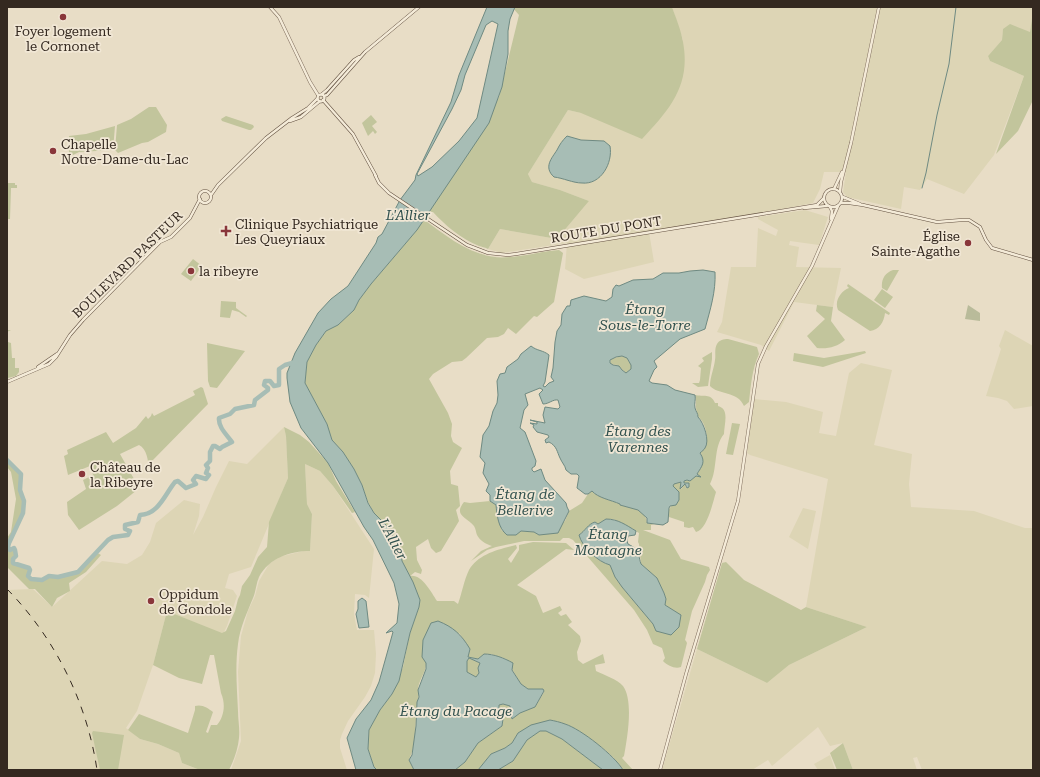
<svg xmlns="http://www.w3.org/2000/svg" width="1040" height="777" font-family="'Roboto Serif',serif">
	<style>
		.farmland { fill: #ddd5b5 }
		.green { fill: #c2c59c; fill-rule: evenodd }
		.cemetery { fill: #b9bb9a }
		.water { fill: #a7bdb5; stroke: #6f8a82; fill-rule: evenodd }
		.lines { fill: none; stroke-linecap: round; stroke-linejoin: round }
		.stream { stroke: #6f8a82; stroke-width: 1 }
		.river { stroke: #a7bdb5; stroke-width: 4.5 }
		.tertiary-casing { stroke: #816f5e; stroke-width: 3.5 }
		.secondary-casing { stroke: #635141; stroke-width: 3.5 }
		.tertiary { stroke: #f4ebd8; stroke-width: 2.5 }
		.secondary { stroke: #f4ebd8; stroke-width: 2.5 }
		.rail { stroke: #342920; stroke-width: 1; stroke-dasharray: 7 7; stroke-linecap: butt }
		.poi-dot { fill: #89363a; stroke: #f1e7d5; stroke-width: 1.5 }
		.labels { text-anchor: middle; stroke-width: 3.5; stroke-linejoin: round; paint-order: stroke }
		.poi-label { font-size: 13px; fill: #342920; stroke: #f1e7d5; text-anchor: start }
		.street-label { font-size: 13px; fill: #342920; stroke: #f1e7d5 }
		.water-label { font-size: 14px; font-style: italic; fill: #31514e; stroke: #f1e7d5 }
	</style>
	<rect width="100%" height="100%" fill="#e8ddc6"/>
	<path class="farmland" d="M672 7H1033V11L1030 32 1003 29 1002 40 988 56 990 61 1024 76 994 155 964 194 927 179 920 190 904 187 901 209 847 197 843 192 846 172H824L820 189 813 203 757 214 649 232 654 262 584 279 565 269 567 243 502 253 488 249 500 229 557 239 589 201 560 190 532 182 528 174 568 110 581 113 683 40Z
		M805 210 828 217 819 245 790 241 789 245 799 247 796 267 841 268 833 307 794 302 769 351 761 345 717 332 722 322 731 267H756L758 228 776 236 778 230 758 219V217Z
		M1005 330 1033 346V406L1014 409 1007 401 998 398 986 396 1001 349 999 346Z
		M861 363 892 370 874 445 912 454 909 484 911 507 974 511 1025 528H1033V770H922L917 757 913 758 917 770H853L843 743 830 746 818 727 772 766 768 760 752 770H662L697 649 767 683 789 665 867 627 806 607 828 479 750 455 747 453 754 399 786 402 823 412 819 433 836 436 849 373Z
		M284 427 286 435 288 478 251 567 229 574 225 588 233 590 237 596 227 626 223 634 167 611 153 665 137 711 126 728 140 739 158 744 179 753 182 763 200 770H7V590L33 589 52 607 102 561 127 564 142 555 150 542 156 523 184 500 200 504 199 516 193 535 203 517 216 487 229 461 247 464Z
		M305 464 320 471 333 486 374 549 369 598 365 595 355 594 354 614 357 630H374L376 654 375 673 371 686 365 697 348 721 342 734 340 740V748L347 770H231L241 741 238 672 241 636 248 611 255 596 259 581 269 564 279 557 303 551H310L312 514 307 504Z
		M803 508 816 511 808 549 789 537Z
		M830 755 835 770H818L814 764Z"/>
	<path class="green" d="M512 7H672C676 18 681 30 683 42 691 85 670 109 642 139L581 113 568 110 528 174 532 182 560 190 589 201 557 239 500 229 488 249C484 247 482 247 479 246 461 239 445 225 433 212H430L429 209 499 97 519 15Z
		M1033 11V100L1018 131 996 154 1024 76 990 61 988 56 1002 40 1003 29 1010 24 1030 32Z
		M149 107H156L167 125 166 132 148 142 142 143 118 153 115 150 117 125 131 119Z
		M371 115 377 122 372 126 377 132 375 134 373 131 368 136 362 123Z
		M226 116 253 125 254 127 251 130H249L222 121 221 119Z
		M115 126 113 150 79 152 69 157V136L86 134Z
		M7 183H15V185H17V188H11L10 219H7Z
		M423 219C449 238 477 261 510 257 527 256 543 251 559 250L563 253 554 302 537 317 534 316 516 334 508 328 504 334 498 337 487 338 466 358 462 361 452 362 433 374 429 379 448 413 452 424 451 436 453 442 462 448 450 471 451 484 458 486 460 506 456 510 459 521 441 551 436 553 431 548 428 539 416 547 417 560 422 570 421 574 415 572 410 576 402 561 401 553 388 527 374 513 368 502 362 485 354 469 343 452 332 440 327 424 305 383 307 362 316 345 326 331 338 325 354 310 359 300 371 284 417 230Z
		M193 259 202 266 191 281 181 274Z
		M893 270H899L887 291 882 288C881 279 885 273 893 270Z
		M848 284 890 313 889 315 885 313C884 322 879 330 870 331L838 310C834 301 841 291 849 288L847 286Z
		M882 289 893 297 885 308 874 300Z
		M221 301 236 302V308L247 316 246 317 239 312 232 310 230 318 220 317Z
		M817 305 833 307 831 321 845 340C837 347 828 349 817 348L807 336 825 319 816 311Z
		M7 330H11L7 332 8 342 11 343 12 358H15V368H19V372L16 376 8 378Z
		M728 339 757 347 759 354C752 369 751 385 749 402L744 406C738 391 718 395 710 386 710 377 714 369 715 360 716 355 714 349 717 344 719 340 724 339 728 339Z
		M207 343 245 351 217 388 210 387 208 381Z
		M865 351 866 353 823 367 793 361 794 353 824 358Z
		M712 352V359L708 386 698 387 692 383H699L700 380 701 368 698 366 704 361 702 358Z
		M622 356 627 358 631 365V369L626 373 617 365 610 364 611 359Z
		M201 387 203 388 208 404 151 462 149 469C148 460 147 449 139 445L120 454 134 479 137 490 117 506 79 530 68 515 67 502 86 489 83 480 93 475 90 466 68 475 64 456 68 454 67 450 106 432 113 443 136 428 146 416 148 419 151 416 152 413 154 416 195 395 193 391Z
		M695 395C703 397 711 393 715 403H718V406C730 409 724 424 724 434 713 447 718 469 710 484L716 492C713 502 707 530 696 532L693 527 689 528 684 527V522L669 517C666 505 677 505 679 494L673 486 674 484 682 482 680 488 681 489 685 484 686 488 689 484 684 483V481L687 480 690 481 695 476 698 475H697L702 465 701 452C702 450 704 449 705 448 709 441 706 427 702 421 699 417 698 417 697 413 695 407 697 401 695 395Z
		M732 423 740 424 733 455 726 454Z
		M284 427 300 435 309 442 328 463 336 481 355 512 352 513 333 486 320 471 305 464 307 504 312 514 310 551C290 551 269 558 259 577 256 584 256 591 253 598 247 613 240 627 238 644 235 666 237 689 238 711 238 720 240 729 239 738 238 749 234 760 229 770H200L182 763 179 753 158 744 140 739 128 730 139 714 188 733 195 710V706C202 704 208 708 213 712L206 732 208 733 211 725H217C224 717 226 704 221 693L214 655H210L202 684 179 678 153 665 167 611 222 633 226 631 235 611 238 599 240 595 242 586 250 575 258 557 267 547 269 522 288 478 286 436Z
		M7 460 21 474 20 490 24 501 23 513 9 543 8 547 10 550 14 548 15 550 16 556 13 559V563L29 568 30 570 28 576 31 579 42 580 49 576 58 577 78 572 96 552 101 555 86 572 69 583 70 591 57 598 52 607 35 589H29L7 567V538L11 532 16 499 11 472 7 467Z
		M592 491C598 498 611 500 620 504V505C631 508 646 509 647 523L654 524 651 525V530H643L670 540 681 559 709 567 710 570 707 575 705 582 692 611 685 640 686 641 687 643 681 667C675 669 668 666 663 661L665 658 662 648 653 644 647 630 634 610 573 540 569 538H563L560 541H524L496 547 487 550 471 561 481 551 492 546C486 544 480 541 477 535 476 533 476 529 474 526 467 517 453 516 464 502L470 503 490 501 496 505 497 515 502 531 517 533 521 531 534 532 539 535 547 533 565 521 569 511 582 503 588 494ZM606 519H613L639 533 638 542 639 544 641 564 657 578 664 593 666 599 665 605 676 612 656 631 653 624 622 587 615 577 610 565C596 561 583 547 579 535 583 532 589 526 593 523L598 524Z
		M533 542 566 543 573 549 574 550 566 549 517 585 536 596 543 613 560 606 562 610 558 613 561 616 566 614 572 622 568 625 580 636 581 641 577 652 578 660 583 664 603 654 605 663 595 665 596 671C604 675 617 679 623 686 634 701 627 739 624 756L622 758 633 770H623C612 751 585 735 566 724L518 733 512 743 505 748 491 754 478 770H455L465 762 478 743 502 726 503 719 499 712V705L503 704 510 706 512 719 520 713 535 707 544 692 543 689H528L521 684 506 659 491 654H484L478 659 468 657 470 649 459 633 426 663C426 673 419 679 418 689 418 692 419 695 418 698 414 719 418 740 409 760L414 770H377L374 767 368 749 369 730 380 710 392 694 403 667 410 633 419 607 420 600 410 576C422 574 431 592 437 601H454L458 604C462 593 464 580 469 570 478 554 499 549 516 545L517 548 508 559 511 563 519 550V545Z
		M726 562 744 580 801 610 806 607 867 627 789 665 767 683 697 649 722 563Z
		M469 658 480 663 478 668 479 673 476 677 467 672V661Z
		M93 731 124 735 118 770H100L92 733Z
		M540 731H546L562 739 603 770H498L513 761 527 740Z
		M843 743 853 770H837L830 753Z"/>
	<path class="cemetery" d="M968 305 980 313V321L965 319Z"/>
	<path class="water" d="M487 7H515L510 19 508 31V54L502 87 489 123 417 230 371 284 359 300 354 310 338 325 326 331 316 345 307 362 305 383 327 424 332 440 343 452 354 469 362 485 368 503 374 513 388 527 401 553 402 561 413 582 420 600 419 607 410 633 399 681 392 694 380 710 369 730 368 749 374 767 377 770H356L347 738 356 719 371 700 379 682 393 632 392 631 386 633 397 623 399 604 394 583 373 540 364 527 328 463 301 428 290 402 287 378V373L295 353 318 313 331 299 348 286 376 243 378 237 382 234 400 200 415 180 416 175 451 102 459 75ZM492 21 498 24 477 118 459 141 432 167 418 176 417 174 452 109 461 90 465 75 486 25Z
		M567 136 581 140 604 141 610 146C613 163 601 185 582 183 573 183 563 178 554 177 543 167 552 158 557 150 560 144 562 141 567 136Z
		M703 270 715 272C716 292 710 310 705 329L680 339 654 361 657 367 654 370 649 381 652 383 667 385 675 390 695 395C696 399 694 404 695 408 696 412 698 413 698 417 704 423 710 441 705 448 704 450 702 451 700 453 706 462 702 466 697 474L701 477 696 476 690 481 687 480 684 481V483H689V487L687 488 685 484 680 489 681 482 674 484 673 486 679 492V500L676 505 670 506 669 508 668 522 663 525 647 523V518L638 510 620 505V504C611 500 598 498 592 491L588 494H585L577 488 579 476 577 474H571L566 470C565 465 562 463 560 458 557 452 557 446 549 442L546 443 545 440 549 437 548 435 537 432 533 427 534 425 530 423 537 424V422L530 420 545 423 543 415 545 407 558 409 560 407 558 400C553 399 549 404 543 404L539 394 543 390 540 388 525 394 528 405 524 410 520 428 525 432 536 461 535 466 532 468V470L534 472 541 469 545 480 566 503 567 507 569 511 558 533 539 535 534 532 521 531 516 535H507C498 528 497 515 496 505L490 501V495L486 491 489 484 483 473 485 463 480 457 483 435 489 426 493 411 497 403 498 395 497 381 500 374 505 373 507 367 518 359 521 354 531 346C537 351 543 350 549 355L545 382 543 386 545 387 549 383 554 381 551 377 553 368 555 342 557 331 561 325 562 314 567 306H570L571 300 584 296 606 301 612 297 613 289 616 285 619 286 633 280 653 279 663 273H679L690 271ZM622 356 627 358 631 365V369L626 373 622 370 619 366 613 365 610 363V360L616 357Z
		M606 519C618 519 626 525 636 531L635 535 628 536 627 541 628 544C644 553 636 549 641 564L657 578 664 593 666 599 665 605 681 615 679 627 671 635 656 631 653 624 622 587 615 577 610 565C598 562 582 547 579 535 585 531 588 524 595 522L598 524Z
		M362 598 366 601 369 627 359 628 356 614 358 609V601Z
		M438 621C453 627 461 634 470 649L468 657 478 659 484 654C494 654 504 658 513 663L512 670 521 684 528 689H543L544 691 535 707 520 713 512 719 510 706 503 704 499 705V712L503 719 502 726 478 743 465 762 455 770H414L409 760 412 755 416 726 417 702 419 697 418 690 426 669V663L422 657 423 640 431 623ZM469 658 480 663 478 668 479 673 476 677 467 672V661Z
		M550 720C555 721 560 722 565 724 581 729 615 756 623 770H603L562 739 546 731H540L527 740 513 761 498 770H478L491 754 505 748 512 743 518 733 531 725Z"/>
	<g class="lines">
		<path class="stream" d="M922 188 926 173 937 115 949 64 956 7"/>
		<path class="river" d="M7 460 21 474 20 490 24 501 23 513 9 543 8 547 10 550 14 548 15 550 16 556 13 559V563L29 568 30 570 28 576 31 579 42 580 49 576 58 577 78 572 108 540 113 537 128 535 130 531 125 529V525L138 522 140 515C159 514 165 494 175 482L178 481 186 488 196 484 193 480 196 476 206 479 209 475 206 473 208 468 206 465 210 461V452L213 446H215L220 449 222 447 232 442C227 435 218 427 219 418L230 414 235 409 254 405 255 400 268 390V388L264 385 265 381H270L274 386 279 385V369L285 365 296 362"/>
		<g class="tertiary-casing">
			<path id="tertiary" d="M270 7 279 17 310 82 318 95
				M834 189 842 172
				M840 192 841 182 851 143 879 7
				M830 207 832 211 831 219
				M660 770 686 674 738 501 758 364 766 346 812 266 838 206"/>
		</g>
		<g class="secondary-casing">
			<path id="secondary" d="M322 94 327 90 354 60 359 57
				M317.5 98a3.5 3.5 0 1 1 7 0a3.5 3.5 0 1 1-7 0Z
				M324 96 327 95 365 52 419 7
				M323 100 353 134 376 176
				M290 121 301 117 320 101
				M375 175 379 183 389 193 467 245 488 253 508 255 516 254 811 206 817 205 824 198
				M824 198a9 9 0 1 1 18 0a9 9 0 1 1-18 0Z
				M199 197a6 6 0 1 1 12 0a6 6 0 1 1-12 0Z
				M211 195 218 185 266 138 292 118 308 108 317 99
				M843 197 860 204
				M841 203H849L863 205 937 222 962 220H969L980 227 986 240 992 248 1033 260
				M804 208 827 206
				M38 367 57 354
				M7 382 49 364 56 357 70 335 83 320 160 242 171 237 190 218 200 199"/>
		</g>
		<use href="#tertiary" class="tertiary"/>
		<use href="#secondary" class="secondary"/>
		<path class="rail" d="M7 589C55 638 87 702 97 770"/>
	</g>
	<g class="poi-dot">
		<circle cx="63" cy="17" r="4"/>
		<circle cx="53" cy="151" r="4"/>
		<path d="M224 225h4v4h4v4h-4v4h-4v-4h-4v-4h4z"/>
		<circle cx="968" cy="243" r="4"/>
		<circle cx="191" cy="271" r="4"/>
		<circle cx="82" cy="474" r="4"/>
		<circle cx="151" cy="601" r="4"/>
	</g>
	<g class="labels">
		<g class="poi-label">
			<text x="63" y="36" text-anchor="middle">Foyer logement<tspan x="63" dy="15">le Cornonet</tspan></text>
			<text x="61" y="149">Chapelle<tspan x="61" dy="15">Notre-Dame-du-Lac</tspan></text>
			<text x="235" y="229">Clinique Psychiatrique<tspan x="235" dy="15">Les Queyriaux</tspan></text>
			<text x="960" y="241" text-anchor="end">Église<tspan x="960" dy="15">Sainte-Agathe</tspan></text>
			<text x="199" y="276">la ribeyre</text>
			<text x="90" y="472">Château de<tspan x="90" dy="15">la Ribeyre</tspan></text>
			<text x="159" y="599">Oppidum<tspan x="159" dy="15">de Gondole</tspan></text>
		</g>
		<g class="street-label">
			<text transform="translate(606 229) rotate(-9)" y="5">ROUTE DU PONT</text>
			<text transform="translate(127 264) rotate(-44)" y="5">BOULEVARD PASTEUR</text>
		</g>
		<g class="water-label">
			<text x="408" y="220">L'Allier</text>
			<text x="645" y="314">Étang<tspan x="645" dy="16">Sous-le-Torre</tspan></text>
			<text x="638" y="436">Étang des<tspan x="638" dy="16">Varennes</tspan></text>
			<text x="525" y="499">Étang de<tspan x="525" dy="16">Bellerive</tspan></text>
			<text x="608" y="539">Étang<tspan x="608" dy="16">Montagne</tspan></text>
			<text transform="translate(393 539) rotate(62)" y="5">L'Allier</text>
			<text x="456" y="716">Étang du Pacage</text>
		</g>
	</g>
	<rect width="1040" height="777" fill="none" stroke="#342920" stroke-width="16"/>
</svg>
